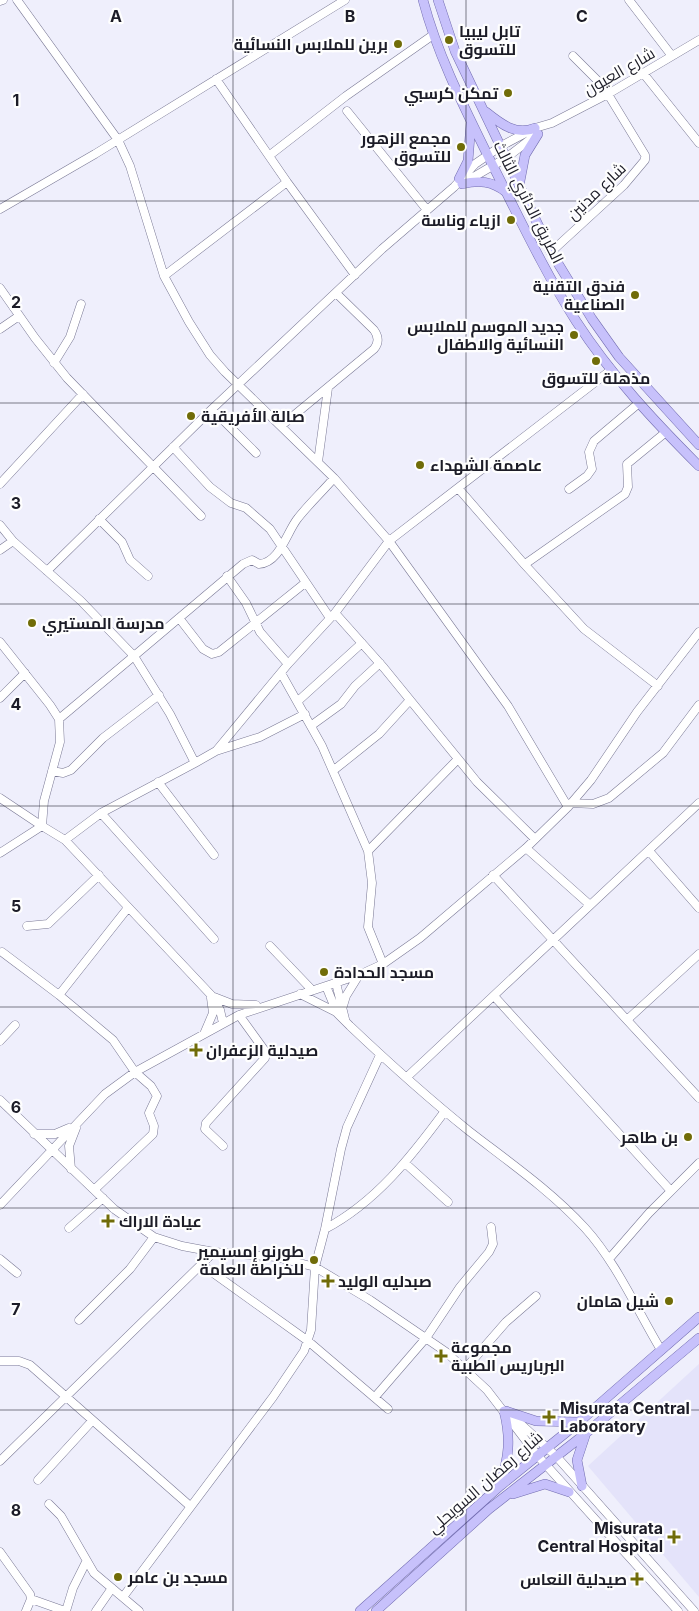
<svg xmlns="http://www.w3.org/2000/svg" width="699" height="1611" font-family="Inter,Cairo,sans-serif">
	<style>
		.built { fill: #e4e3fa }
		.lines { fill: none; stroke-linecap: round; stroke-linejoin: round }
		.minor-casing { stroke: #7a7995; stroke-width: 9 }
		.major-casing { stroke: #726cb0; stroke-width: 10 }
		.minor { stroke: #fff; stroke-width: 8 }
		.major { stroke: #c7c1fb; stroke-width: 9 }
		.grid { fill: none; stroke: #1c1c27; stroke-width: 1; stroke-opacity: 0.55 }
		.poi-dot { fill: #706c08; stroke: #fefefe; stroke-width: 2 }
		.labels { text-anchor: middle; stroke-width: 4.5; stroke-linejoin: round; paint-order: stroke }
		.poi-label { font-size: 16px; font-weight: bold; fill: #1c1c27; stroke: #fefefe; text-anchor: start }
		.street-label { font-size: 16px; fill: #1c1c27; stroke: #fefefe }
		.grid-label { font-size: 16px; text-anchor: middle; font-weight: bold; fill: #1c1c27; stroke: #fefefe; stroke-width: 4.5; stroke-linejoin: round; paint-order: stroke }
	</style>
	<rect width="100%" height="100%" fill="#efeffc"/>
	<path class="built" d="M699 1364V1597L588 1466Z"/>
	<g class="lines">
		<g class="minor-casing">
			<path id="minor" d="M17 0 118 140 130 166 164 276 189 322 210 355 225 372 334 478 389 541 508 706 568 807
				M629 0 672 56
				M0 1 3 0
				M643 73 699 143
				M216 79 287 182
				M347 111 427 210
				M270 155 346 96 433 35
				M465 182 506 158 536 135
				M0 209 95 154 345 0
				M551 252 624 185 645 160V155L603 86 573 56
				M164 276 287 182 355 275
				M0 288 35 338 67 378 201 516
				M0 329 19 316
				M54 363 70 337 81 304
				M212 409 256 453
				M281 426 374 349C379 343 379 337 374 330L336 293
				M173 447 210 487 231 503 246 508 270 529 330 618
				M318 462 328 388
				M0 484 83 394
				M458 488 525 565 584 629 658 686
				M569 489 587 476 592 469 589 452 594 441 639 403
				M99 519 122 542 130 560 148 576
				M0 525 13 541
				M0 550 13 541 81 601 134 656 59 719
				M528 562 625 494 628 487 627 464 666 432
				M47 571 212 409 382 249 454 187 475 164 501 146 535 128 552 123 608 94 699 40
				M227 576 246 603 260 632 288 664
				M335 613 384 668 477 782 535 839
				M179 618 203 649 212 654 219 652 305 583
				M0 642 50 705 59 719 60 742 44 801 42 826 65 840 212 996 220 1010 223 1023
				M281 673 322 746 368 851 372 883 368 927 383 964
				M0 698 25 673
				M298 701 362 643
				M312 725 341 704 355 686 380 663
				M216 751 260 737 305 714
				M195 763 216 751 288 664 335 613 389 541 611 370
				M334 770 379 734 410 700
				M52 771 63 773 71 770 103 738 159 695
				M158 782 214 855
				M0 798 42 826
				M571 803 593 804 609 798 663 753 699 705
				M101 813 214 939
				M65 840 101 813 195 763 170 714 134 656 243 564 252 560 259 564C280 563 287 531 298 518 309 504 322 492 334 478
				M526 848 590 905
				M368 851 458 759
				M649 851 699 908
				M0 853 42 826
				M493 875 699 1098
				M27 926 48 924 99 875
				M270 946 312 990
				M2 952 59 995 113 1040 135 1072 151 1086 157 1096 149 1113 154 1126 153 1134 94 1190
				M336 983 345 1019
				M326 986 337 1013 350 1026C388 1062 428 1098 469 1131 509 1162 551 1191 585 1228 616 1262 637 1310 661 1350
				M300 994 336 1012
				M59 995 127 909
				M494 996 671 1191
				M214 997 232 1004 256 1005
				M342 1009 346 996 359 975
				M628 1019 699 954
				M204 1034 213 1013 211 998
				M0 1041 15 1025
				M407 1077 699 803
				M0 1100 114 1209 154 1237 182 1246 214 1252 276 1257 315 1267 370 1300 446 1352 487 1390 537 1455 678 1611
				M34 1134H55L69 1128
				M223 1146 205 1129 206 1123 265 1058V1051L239 1015
				M405 1163 448 1202
				M71 1169 69 1146 76 1128
				M0 1205 105 1094 135 1072 239 1015 359 975 383 964 420 938 526 848 568 807 591 780 637 712 699 632
				M69 1228 103 1198
				M325 1229C376 1202 411 1157 445 1111
				M0 1259 17 1273
				M609 1259 649 1213 699 1163
				M202 1265 308 1341 388 1409
				M79 1320 130 1269 154 1237
				M0 1361H19L30 1365 190 1506
				M465 1369 506 1322 536 1296
				M375 1397 426 1338 460 1287 489 1252 493 1244 491 1227
				M513 1417 556 1456 694 1611
				M0 1461 214 1252
				M38 1480 92 1421
				M49 1504 61 1516 94 1573 139 1611
				M0 1552 30 1594 31 1599 26 1611
				M123 1597 273 1397 304 1351 311 1330 315 1267 325 1229 341 1149 347 1127 380 1055
				M31 1599 65 1611
				M66 1611 73 1588 86 1562
				M96 1611 112 1588"/>
		</g>
		<g class="major-casing">
			<path id="major" d="M423 0C438 57 466 111 492 164 519 217 544 271 576 321 611 375 654 421 699 466
				M438 0 455 51 551 252 592 319 619 357 699 445
				M486 112C501 124 516 136 535 128
				M459 179 468 161 471 123
				M462 184C479 180 492 181 506 192
				M519 186 525 155 538 134
				M506 1411 536 1421 578 1422
				M500 1484C509 1458 511 1438 504 1411
				M582 1486 577 1460 585 1436
				M513 1494 545 1484 569 1492
				M360 1611 500 1486 579 1422 699 1317
				M376 1611 489 1509 585 1434 699 1338"/>
		</g>
		<use href="#minor" class="minor"/>
		<use href="#major" class="major"/>
	</g>
	<path class="grid" d="M233 0V1611M466 0V1611M0 201H699M0 403H699M0 604H699M0 806H699M0 1007H699M0 1208H699M0 1410H699"/>
	<g class="poi-dot">
		<circle cx="449" cy="40" r="5"/>
		<circle cx="398" cy="44" r="5"/>
		<circle cx="508" cy="93" r="5"/>
		<circle cx="461" cy="147" r="5"/>
		<circle cx="511" cy="220" r="5"/>
		<circle cx="635" cy="295" r="5"/>
		<circle cx="574" cy="335" r="5"/>
		<circle cx="596" cy="361" r="5"/>
		<circle cx="191" cy="416" r="5"/>
		<circle cx="420" cy="465" r="5"/>
		<circle cx="32" cy="623" r="5"/>
		<circle cx="324" cy="972" r="5"/>
		<path d="M193.5 1042.5h5v5h5v5h-5v5h-5v-5h-5v-5h5z"/>
		<circle cx="688" cy="1137" r="5"/>
		<path d="M105.5 1213.5h5v5h5v5h-5v5h-5v-5h-5v-5h5z"/>
		<circle cx="314" cy="1260" r="5"/>
		<path d="M325.5 1273.5h5v5h5v5h-5v5h-5v-5h-5v-5h5z"/>
		<circle cx="669" cy="1301" r="5"/>
		<path d="M438.5 1348.5h5v5h5v5h-5v5h-5v-5h-5v-5h5z"/>
		<path d="M546.5 1409.5h5v5h5v5h-5v5h-5v-5h-5v-5h5z"/>
		<path d="M671.5 1529.5h5v5h5v5h-5v5h-5v-5h-5v-5h5z"/>
		<circle cx="118" cy="1577" r="5"/>
		<path d="M634.5 1571.5h5v5h5v5h-5v5h-5v-5h-5v-5h5z"/>
	</g>
	<g class="labels">
		<g class="poi-label">
			<text x="459" y="37">تابل ليبيا<tspan x="459" dy="18">للتسوق</tspan></text>
			<text x="388" y="50" text-anchor="end">برين للملابس النسائية</text>
			<text x="498" y="99" text-anchor="end">تمكن كرسبي</text>
			<text x="451" y="144" text-anchor="end">مجمع الزهور<tspan x="451" dy="18">للتسوق</tspan></text>
			<text x="501" y="226" text-anchor="end">ازياء وناسة</text>
			<text x="625" y="292" text-anchor="end">فندق التقنية<tspan x="625" dy="18">الصناعية</tspan></text>
			<text x="564" y="332" text-anchor="end">جديد الموسم للملابس<tspan x="564" dy="18">النسائية والاطفال</tspan></text>
			<text x="596" y="384" text-anchor="middle">مذهلة للتسوق</text>
			<text x="201" y="422">صالة الأفريقية</text>
			<text x="430" y="471">عاصمة الشهداء</text>
			<text x="42" y="629">مدرسة المستيري</text>
			<text x="334" y="978">مسجد الحدادة</text>
			<text x="206" y="1056">صيدلية الزعفران</text>
			<text x="678" y="1143" text-anchor="end">بن طاهر</text>
			<text x="119" y="1227">عيادة الاراك</text>
			<text x="304" y="1257" text-anchor="end">طورنو إمسيمير<tspan x="304" dy="18">للخراطة العامة</tspan></text>
			<text x="338" y="1287">صبدليه الوليد</text>
			<text x="659" y="1307" text-anchor="end">شيل هامان</text>
			<text x="451" y="1353">مجموعة<tspan x="451" dy="18">البرباريس الطبية</tspan></text>
			<text x="560" y="1414">Misurata Central<tspan x="560" dy="18">Laboratory</tspan></text>
			<text x="663" y="1534" text-anchor="end">Misurata<tspan x="663" dy="18">Central Hospital</tspan></text>
			<text x="128" y="1583">مسجد بن عامر</text>
			<text x="627" y="1585" text-anchor="end">صيدلية النعاس</text>
		</g>
		<g class="street-label">
			<text transform="translate(619 71) rotate(-30)" y="6">شارع العيون</text>
			<text transform="translate(596 191) rotate(-44)" y="6">شارع مدنين</text>
			<text transform="translate(529 202) rotate(63)" y="6">الطريق الدائري الثالث</text>
			<text transform="translate(485 1482) rotate(-41)" y="6">شارع رمضان السويحلي</text>
		</g>
	</g>
	<g class="grid-label">
		<text x="116" y="22">A</text>
		<text x="350" y="22">B</text>
		<text x="582" y="22">C</text>
		<text x="16" y="106">1</text>
		<text x="16" y="308">2</text>
		<text x="16" y="509">3</text>
		<text x="16" y="710">4</text>
		<text x="16" y="912">5</text>
		<text x="16" y="1113">6</text>
		<text x="16" y="1315">7</text>
		<text x="16" y="1516">8</text>
	</g>
</svg>
